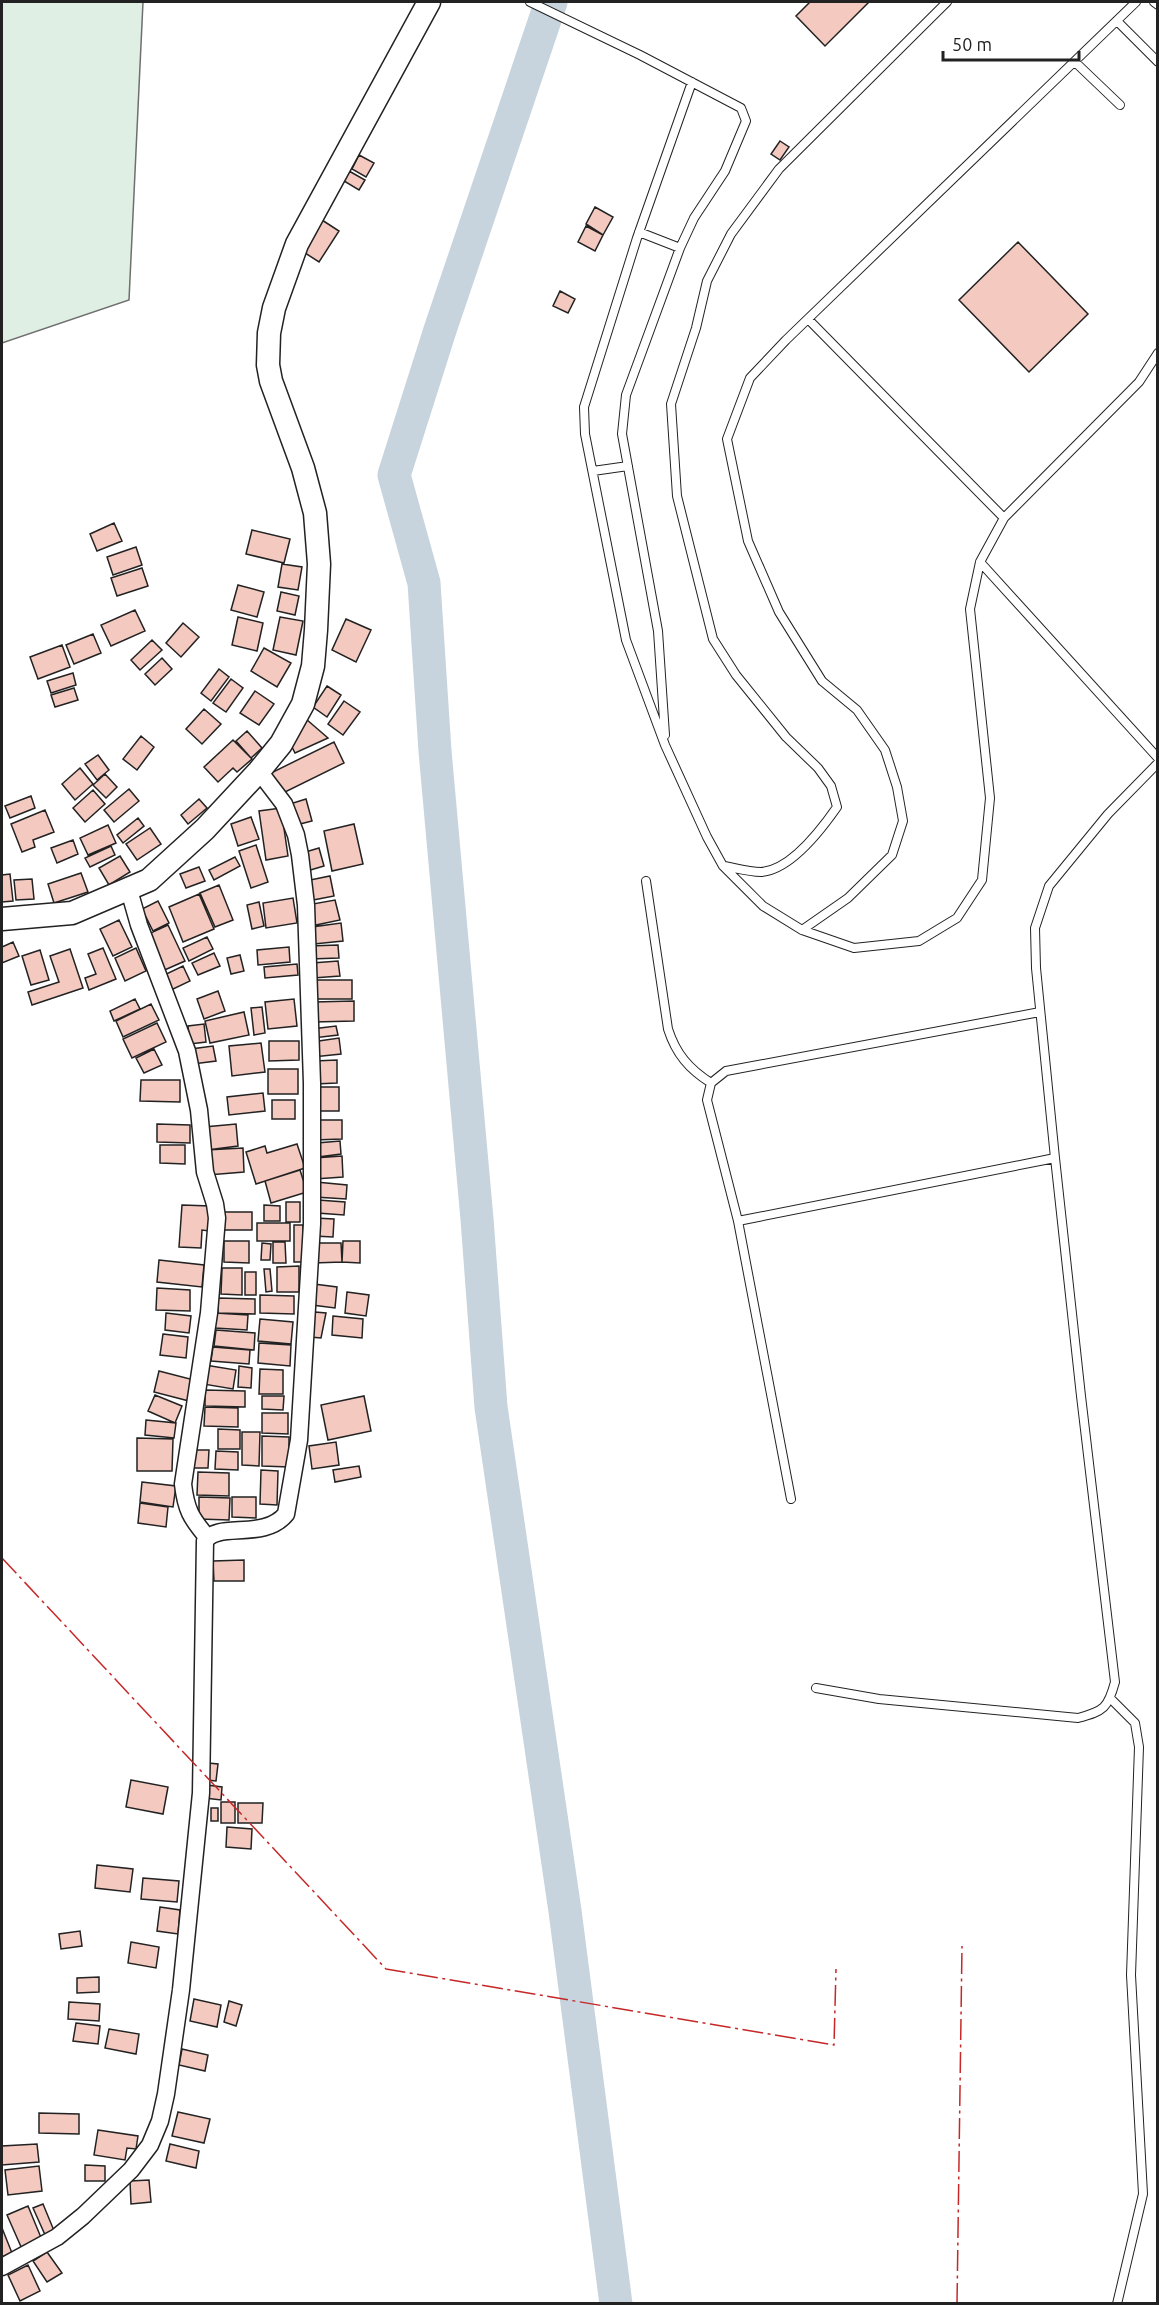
<svg xmlns="http://www.w3.org/2000/svg" width="1159" height="2305" font-family="Ubuntu,sans-serif">
	<style>
		.green { fill: #e0efe3; stroke: #6f6f6f; stroke-width: 1.5 }
		.lines { fill: none; stroke-linecap: round; stroke-linejoin: round }
		.river { stroke: #c7d3dd; stroke-width: 33 }
		.building { fill: #f3c9c0; stroke: #222; stroke-width: 1.5 }
		.lane-casing { stroke: #222; stroke-width: 10 }
		.street-casing { stroke: #222; stroke-width: 19 }
		.secondary-casing { stroke: #222; stroke-width: 25 }
		.lane { stroke: #fff; stroke-width: 8 }
		.street { stroke: #fff; stroke-width: 16 }
		.secondary { stroke: #fff; stroke-width: 22 }
		.power { stroke: #c62828; stroke-width: 1.5; stroke-dasharray: 21 4.5 3 4.5; stroke-linecap: butt }
	</style>
	<rect width="100%" height="100%" fill="#fff"/>
	<path class="green" d="M2 2H143L129 300 2 343Z"/>
	<g class="lines">
		<path class="river" d="M551 2 440 330 394 475 424 583 435 751 477 1219 491 1407 565 1911 616 2304"/>
	</g>
	<path class="building" d="M810 2H869L825 46 796 16Z
		M780 141 789 147 780 160 771 154Z
		M359 155 374 163 366 177 352 169Z
		M349 171 365 180 359 190 344 181Z
		M595 207 613 217 603 235 586 224Z
		M322 220 339 231 319 262 302 251Z
		M586 226 603 235 595 251 578 242Z
		M1018 242 1088 314 1029 372 959 300Z
		M560 291 575 299 568 313 553 306Z
		M114 523 122 541 97 551 90 534Z
		M252 530 290 539 284 563 246 554Z
		M136 547 142 565 113 575 107 557Z
		M282 564 302 567 298 590 278 587Z
		M142 568 148 586 117 596 111 578Z
		M238 585 264 592 257 617 231 610Z
		M281 592 299 596 295 615 277 611Z
		M135 610 145 631 111 646 101 625Z
		M238 617 263 623 257 651 232 645Z
		M280 617 303 621 296 655 273 650Z
		M346 619 371 630 356 662 332 650Z
		M183 623 199 637 181 657 166 643Z
		M93 634 101 653 74 664 66 645Z
		M152 640 162 650 140 670 131 660Z
		M62 645 70 667 38 679 30 657Z
		M264 648 291 663 277 687 251 671Z
		M162 658 172 669 155 685 145 674Z
		M219 669 229 677 211 701 201 693Z
		M73 673 76 685 51 693 47 681Z
		M231 679 243 688 226 712 213 703Z
		M327 686 341 695 327 717 313 707Z
		M74 688 78 700 55 707 51 695Z
		M255 691 274 704 259 725 240 713Z
		M344 701 360 712 343 735 328 724Z
		M204 709 221 724 202 744 186 729Z
		M306 719 328 738 295 753 290 743Z
		M247 731 262 748 251 758 236 741Z
		M141 736 154 747 137 770 123 759Z
		M233 740 252 759 237 772 233 768 218 782 204 767Z
		M334 742 344 763 281 794 271 773Z
		M98 755 109 770 97 780 85 764Z
		M80 768 93 784 75 800 62 784Z
		M105 774 117 787 106 798 93 785Z
		M129 789 139 801 114 822 104 810Z
		M93 790 105 804 85 822 73 808Z
		M31 796 35 808 10 818 5 806Z
		M199 799 207 808 188 824 181 815Z
		M306 799 312 821 296 825 290 804Z
		M281 808 288 856 266 860 259 811Z
		M45 810 54 832 33 840 35 847 22 852 11 824Z
		M251 817 259 839 238 846 231 824Z
		M138 818 144 826 123 843 117 835Z
		M354 824 363 864 332 871 324 831Z
		M108 825 116 843 88 855 80 838Z
		M150 828 161 844 137 860 126 844Z
		M73 840 78 854 57 863 51 848Z
		M256 845 268 882 251 888 239 851Z
		M111 846 115 855 90 867 85 858Z
		M319 848 324 866 307 871 302 853Z
		M120 856 130 872 109 885 99 868Z
		M235 857 240 866 214 880 209 870Z
		M199 867 205 881 186 888 180 874Z
		M81 873 88 892 54 903 48 884Z
		M10 874 13 901 2 902V875Z
		M330 876 334 896 308 901 305 881Z
		M32 879 34 899 16 900 14 880Z
		M219 885 233 920 215 927 200 893Z
		M199 894 214 929 183 942 169 907Z
		M293 898 297 923 266 928 263 903Z
		M335 900 340 920 311 926 307 905Z
		M158 901 169 923 153 931 142 909Z
		M259 902 264 926 252 929 247 905Z
		M119 920 132 947 113 956 100 929Z
		M341 923 343 941 314 944 312 927Z
		M168 925 185 961 160 972 144 936Z
		M207 937 213 949 189 961 183 948Z
		M13 942 19 956 2 963V947Z
		M338 945 339 958 310 959 309 946Z
		M289 947 290 962 258 965 257 950Z
		M103 948 116 979 89 990 85 978 96 974 88 954Z
		M136 948 146 971 125 981 115 958Z
		M70 949 83 988 32 1005 28 992 59 982 50 956Z
		M40 950 49 980 31 985 22 956Z
		M214 953 220 966 198 975 192 963Z
		M240 955 244 971 231 974 227 958Z
		M338 961 340 976 313 978 312 963Z
		M297 964 298 975 265 978 264 967Z
		M183 966 190 981 169 991 162 976Z
		M313 980H352V999H313Z
		M218 991 225 1011 204 1019 197 999Z
		M135 999 140 1009 114 1021 110 1011Z
		M294 999 297 1026 268 1029 265 1002Z
		M354 1001V1021L314 1022V1002Z
		M151 1004 159 1020 123 1037 116 1021Z
		M262 1007 265 1033 254 1035 251 1008Z
		M244 1012 249 1035 210 1043 205 1021Z
		M157 1023 166 1042 132 1058 123 1039Z
		M204 1024 206 1042 190 1044 188 1026Z
		M336 1026 338 1035 313 1038 312 1029Z
		M339 1038 341 1054 313 1057 312 1042Z
		M269 1041H299V1060L269 1061Z
		M261 1043 265 1072 232 1076 229 1046Z
		M213 1046 216 1061 193 1064 191 1049Z
		M154 1049 162 1065 144 1073 136 1058Z
		M337 1060V1083L315 1084 314 1061Z
		M268 1069H298V1094H268Z
		M141 1080H180V1102L140 1101Z
		M313 1087H339V1111H313Z
		M263 1093 265 1111 229 1115 227 1097Z
		M272 1100H295V1119H272Z
		M313 1120H342V1139L314 1140Z
		M157 1124 190 1125V1143L157 1142Z
		M236 1124 238 1146 207 1150 204 1127Z
		M340 1141 341 1154 318 1157 317 1143Z
		M297 1144 305 1168 256 1184 246 1152 265 1146 267 1153Z
		M160 1145H185V1164L160 1163Z
		M243 1148 244 1172 208 1175 206 1150Z
		M342 1156 343 1177 315 1179 314 1158Z
		M300 1170 307 1192 271 1203 265 1181Z
		M316 1182 347 1185 346 1199 315 1197Z
		M318 1200 345 1202 344 1215 317 1213Z
		M286 1202H300V1222H286Z
		M182 1205 210 1206 209 1231 202 1230 201 1248 179 1247Z
		M264 1205 280 1206V1221H264Z
		M222 1212H252V1230H222Z
		M315 1218 334 1219 333 1237 314 1236Z
		M257 1223H290V1241H257Z
		M294 1225H303V1262H294Z
		M224 1241H249V1263L224 1262Z
		M343 1241H360V1263L342 1262Z
		M273 1242H285L286 1263H273Z
		M262 1243 271 1244 270 1260H261Z
		M312 1243H341L342 1262 313 1263Z
		M159 1260 204 1265 202 1287 157 1282Z
		M299 1266V1292H277V1267Z
		M222 1268H242V1295L221 1294Z
		M264 1269H270L272 1291 266 1292Z
		M245 1272H256V1295H245Z
		M314 1284 337 1287 335 1308 312 1305Z
		M157 1288 190 1290V1311L156 1310Z
		M347 1292 369 1295 366 1316 345 1313Z
		M260 1295 294 1296V1314L260 1313Z
		M218 1298 255 1299V1314L218 1313Z
		M315 1312 326 1313 321 1338 310 1337Z
		M166 1313 191 1316 189 1333 165 1330Z
		M215 1313 248 1315 247 1330 215 1328Z
		M333 1316 363 1319 362 1338 332 1335Z
		M260 1319 293 1322 291 1344 258 1341Z
		M216 1330 255 1333 254 1350 214 1346Z
		M163 1334 188 1337 186 1358 160 1355Z
		M259 1343 291 1345 290 1366 258 1363Z
		M213 1347 250 1350 249 1364 211 1361Z
		M205 1365 236 1370 233 1389 203 1384Z
		M239 1366 252 1368 251 1388 238 1387Z
		M260 1369 283 1370V1394H259Z
		M159 1371 194 1380 189 1401 154 1392Z
		M205 1390 245 1391V1407L205 1406Z
		M155 1395 182 1406 175 1423 148 1411Z
		M262 1396H284L283 1410 262 1409Z
		M364 1396 371 1431 328 1440 321 1405Z
		M205 1407 238 1408V1427L204 1426Z
		M262 1413H288V1434L262 1433Z
		M146 1420 176 1423 174 1438 145 1435Z
		M218 1429 240 1430V1449H218Z
		M242 1432H260L259 1466 242 1465Z
		M262 1436 289 1437V1467L262 1466Z
		M137 1438 173 1439 172 1471H137Z
		M336 1442 339 1465 312 1469 309 1446Z
		M192 1450H209L208 1468H191Z
		M216 1451 238 1452V1470L215 1469Z
		M359 1466 361 1477 335 1482 333 1470Z
		M261 1470 278 1471 277 1505 260 1504Z
		M198 1472 229 1473V1496L197 1495Z
		M142 1482 176 1486 173 1507 140 1502Z
		M199 1497 230 1498 229 1520 199 1519Z
		M232 1497H256V1518L232 1517Z
		M140 1503 168 1507 166 1527 138 1523Z
		M244 1560V1581H214L213 1561Z
		M208 1763 218 1764 216 1781 207 1780Z
		M131 1780 168 1787 163 1814 126 1807Z
		M207 1785 222 1787 221 1800 205 1798Z
		M221 1802H235V1823H221Z
		M238 1803H263L262 1823H238Z
		M211 1808H218V1821H211Z
		M227 1827 252 1829 251 1849 226 1847Z
		M97 1865 133 1869 130 1892 95 1888Z
		M143 1878 179 1881 177 1902 141 1899Z
		M160 1907 180 1910 178 1934 157 1931Z
		M80 1931 82 1946 61 1949 59 1934Z
		M131 1942 159 1947 156 1968 128 1963Z
		M99 1977V1992L77 1993V1978Z
		M194 1999 221 2005 217 2027 190 2021Z
		M229 2001 242 2005 236 2026 224 2022Z
		M69 2002 100 2004 99 2021 68 2019Z
		M76 2023 100 2026 98 2044 73 2041Z
		M109 2029 139 2034 136 2054 105 2048Z
		M182 2049 208 2055 205 2071 179 2065Z
		M178 2112 210 2119 204 2143 172 2136Z
		M39 2113 79 2114V2134L39 2133Z
		M98 2130 138 2136 136 2149 127 2148 125 2160 94 2155Z
		M37 2144 39 2162 2 2165V2146Z
		M170 2144 199 2151 196 2168 166 2161Z
		M85 2165 105 2166V2181H85Z
		M39 2166 42 2191 8 2195 5 2170Z
		M149 2180 151 2202 131 2204 130 2181Z
		M43 2204 55 2233 46 2237 33 2208Z
		M28 2206 42 2240 22 2249 7 2215Z
		M2 2228 12 2253 2 2257Z
		M47 2252 62 2273 47 2282 33 2261Z
		M28 2265 40 2291 20 2301 8 2275Z"/>
	<g class="lines">
		<g class="lane-casing">
			<path id="lane" d="M530 2 640 55 741 108 746 121 725 171 694 218 680 248 626 395 622 434 658 631 665 735
				M1154 2 1158 5
				M1117 21 1158 62
				M1075 62 1120 105
				M692 82 637 238 584 407 585 434 626 640 665 745 707 837 723 866 763 906 802 930 854 948 919 941 957 918 982 880 990 798 970 609 980 562 1004 518 1139 382 1158 353
				M639 232 680 248
				M808 319 1004 518
				M593 471 628 466
				M980 562 1158 758
				M724 866C735 868 749 872 761 872 791 870 821 830 837 807L831 786 818 768 786 737 736 675 713 639 677 496 671 404 696 328 707 281 731 234 779 169 947 2
				M646 881 668 1029C676 1054 689 1069 711 1083
				M802 930 848 898 892 855 903 821 897 787 885 750 857 710 822 681 779 612 748 541 727 439 750 378 786 340 1136 2
				M738 1221 1055 1158
				M791 1499 738 1221 707 1100 711 1083 726 1071 1040 1012
				M816 1688 879 1699 1078 1718C1104 1711 1108 1708 1115 1682L1081 1396 1055 1158 1036 968 1035 928 1049 886 1108 814 1158 763
				M1111 1699 1135 1723 1139 1747 1131 1975 1143 2194 1117 2304"/>
		</g>
		<g class="street-casing">
			<path id="street" d="M129 890 139 925 187 1051 199 1110 205 1172 215 1204 217 1218 209 1313 183 1484C186 1510 191 1518 207 1537
				M2 2267 57 2237 83 2216 131 2170 150 2145 160 2121 166 2094 181 1990 201 1793 205 1541C218 1521 264 1541 286 1514L299 1440 312 1224V1083L306 905 300 855 296 835 284 804 259 771"/>
		</g>
		<g class="secondary-casing">
			<path id="secondary" d="M2 919 72 913 149 880 205 829 259 771 281 744 303 704 313 666 316 630 319 564 315 513 303 468 271 381 268 365 269 333 274 308 297 244 429 2"/>
		</g>
		<use href="#lane" class="lane"/>
		<use href="#street" class="street"/>
		<use href="#secondary" class="secondary"/>
		<path class="power" d="M2 1558 386 1969 834 2045 836 1969
			M957 2304 962 1946"/>
	</g>
	<rect width="1159" height="2305" fill="none" stroke="#222222" stroke-width="6"/>
	<path d="M943 51v9h136v-9" fill="none" stroke="#222222" stroke-width="3"/>
	<text x="952" y="51" font-size="18" fill="#222222" stroke="#ffffff" stroke-width="4.5" paint-order="stroke">50 m</text>
</svg>
